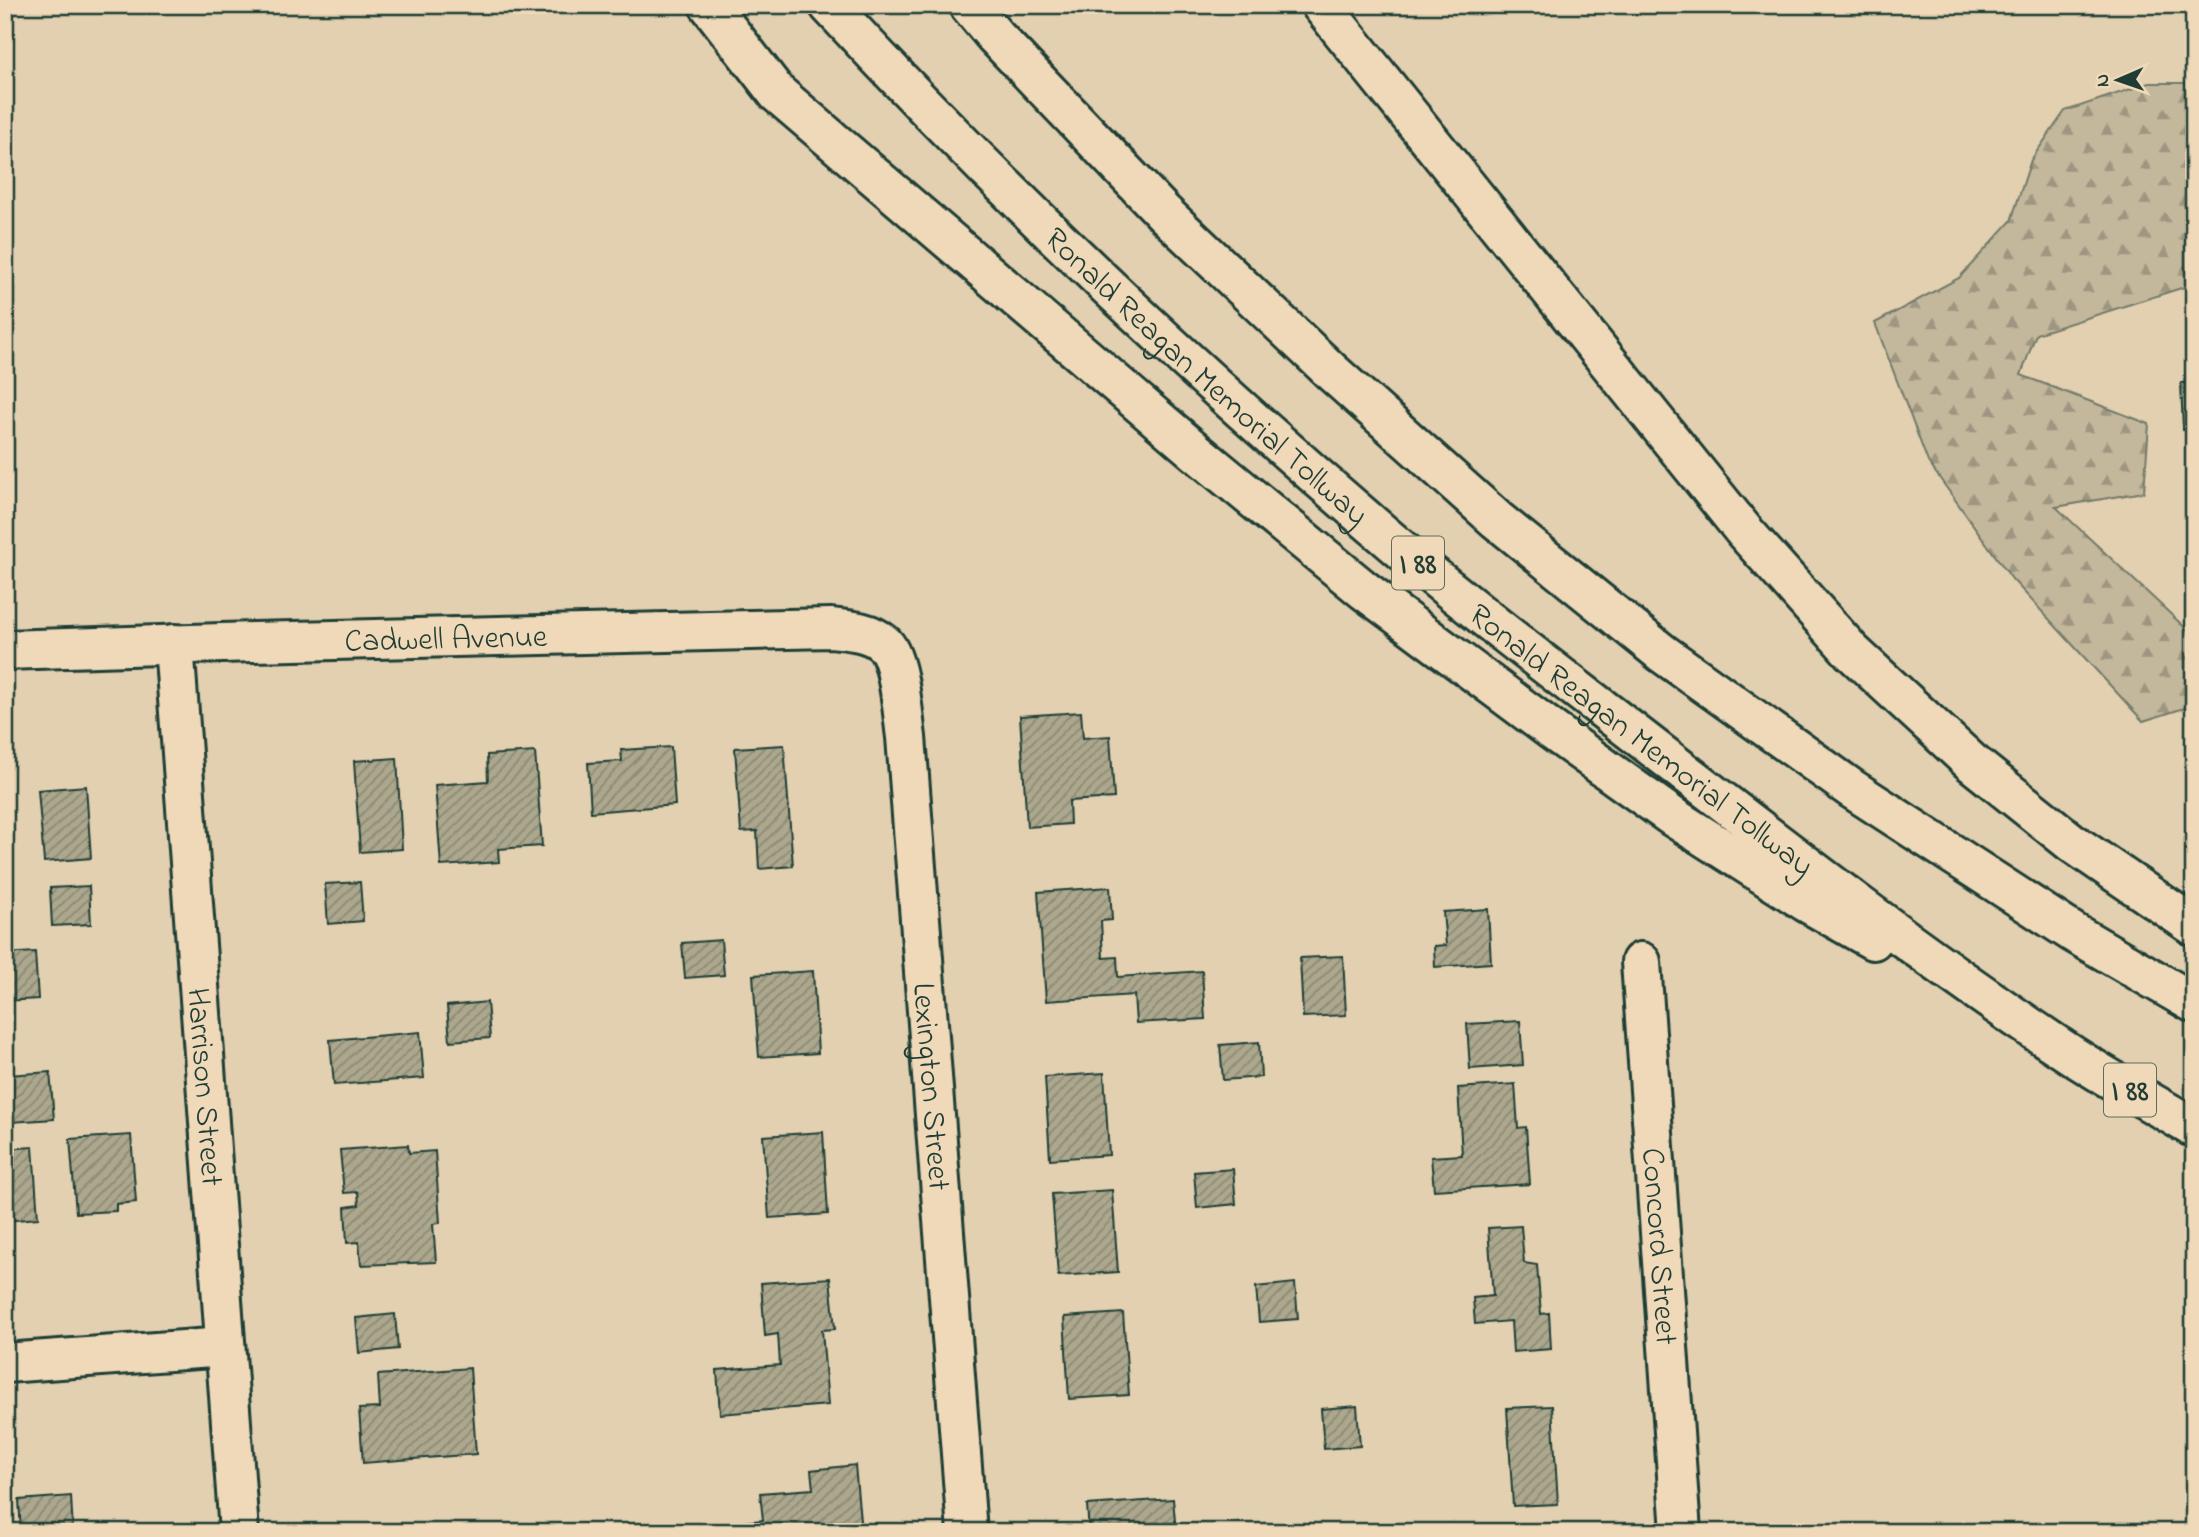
<svg xmlns="http://www.w3.org/2000/svg" width="2199" height="1537" font-family="'Indie Flower',sans-serif">
	<style>
		.forest { fill: url(#forest-firs); stroke: #717a68; stroke-width: 2 }
		.building { fill: url(#building-hatch); stroke: #1f3d34; stroke-width: 2 }
		.lines { fill: none; stroke-linecap: round; stroke-linejoin: round }
		.street-casing { stroke: #1f3d34; stroke-width: 44 }
		.highway-casing { stroke: #1f3d34; stroke-width: 44 }
		.street { stroke: #f0d9b9; stroke-width: 38 }
		.highway { stroke: #f0d9b9; stroke-width: 38 }
		.labels { text-anchor: middle; stroke-width: 6; stroke-linejoin: round; paint-order: stroke }
		.shield { fill: #f0d9b9; stroke: #5e6c5c; stroke-width: 2 }
		.shield-label { font-size: 30px; font-weight: bold; fill: #1f3d34 }
		.street-label { font-size: 32px; fill: #1f3d34; stroke: #f0d9b9 }
	</style>
	<defs>
		<pattern id="forest-firs" width="22" height="20" patternUnits="userSpaceOnUse" patternTransform="scale(1.75)"><rect width="22" height="20" fill="#c3b79c"/><path d="M5 1l3.5 6h-7zM16 11l3.5 6h-7z" fill="#9e9680"/></pattern>
		<pattern id="building-hatch" width="6" height="6" patternUnits="userSpaceOnUse" patternTransform="scale(1.75)"><rect width="6" height="6" fill="#aca78d"/><path d="M-1 1l2-2M0 6l6-6M5 7l2-2" fill="none" stroke="#8b8974"/></pattern>
	</defs>
	<rect width="100%" height="100%" fill="#e3d0b1"/>
	<filter id="ink" filterUnits="userSpaceOnUse"><feTurbulence type="fractalNoise" baseFrequency=".0143" numOctaves="2"/><feDisplacementMap in="SourceGraphic" scale="14" xChannelSelector="R" yChannelSelector="G"/><feConvolveMatrix kernelMatrix="1 2 1 2 8 2 1 2 1" color-interpolation-filters="sRGB"/></filter>
	<g filter="url(#ink)">
		<path class="forest" d="M2149 83H2194V284L2036 334 2021 375 2149 424 2144 492 2056 507 2194 636V705L2143 721 2012 579 1928 462 1875 323 1959 278 2011 221 2031 160 2065 111Z"/>
		<path class="building" d="M2181 383H2194V430H2183Z
			M1081 712 1083 738 1110 736 1114 798 1069 801 1070 824 1027 827 1020 716Z
			M784 745 793 866 759 869 757 831 741 832 735 748Z
			M671 747 675 805 591 812 588 763 622 761 621 750Z
			M535 752 542 846 498 849 499 862 441 866 435 785 488 781 487 755Z
			M397 758 402 849 360 852 354 761Z
			M86 786 91 858 44 862 38 790Z
			M5 813 9 861H5Z
			M360 882 363 921 328 924 325 884Z
			M89 886 91 924 52 926 50 888Z
			M1110 887 1112 920 1101 921 1103 958 1117 957 1118 977 1202 971 1205 1019 1136 1023 1134 995 1046 1001 1038 892Z
			M1488 909 1491 963 1435 967 1434 946 1446 945 1443 912Z
			M721 940 724 975 685 978 682 943Z
			M35 952 38 999 5 1001V954Z
			M1343 956 1346 1015 1303 1017 1300 958Z
			M813 971 818 1053 759 1057 753 975Z
			M487 1002 490 1038 450 1041 447 1006Z
			M1520 1021 1523 1065 1470 1069 1467 1024Z
			M420 1032 424 1078 334 1085 330 1040Z
			M1259 1042 1261 1077 1223 1080 1220 1045Z
			M50 1072 54 1119 11 1122 8 1075Z
			M1104 1073 1109 1155 1050 1159 1045 1077Z
			M1515 1084 1518 1128 1526 1127 1530 1184 1434 1190 1431 1157 1462 1155 1458 1088Z
			M823 1132 828 1214 769 1218 763 1136Z
			M131 1135 136 1202 116 1204V1211L76 1213 70 1139Z
			M408 1145 409 1153 435 1151 440 1223 433 1224 436 1262 361 1265 359 1242 347 1243 345 1207 359 1205 358 1192 344 1193 340 1150Z
			M33 1147 38 1218 5 1221V1149Z
			M1233 1169 1236 1204 1197 1208 1194 1172Z
			M1112 1190 1118 1272 1058 1276 1052 1194Z
			M1521 1226 1524 1263 1537 1265 1541 1314 1549 1313 1551 1349 1513 1352 1511 1321 1475 1324 1473 1298 1493 1296 1488 1228Z
			M830 1278 835 1329 822 1330 828 1405 720 1414 717 1370 780 1365 778 1334 765 1336 761 1283Z
			M1295 1283 1298 1319 1259 1322 1256 1287Z
			M1123 1313 1129 1395 1069 1399 1064 1317Z
			M395 1314 398 1349 359 1353 356 1318Z
			M470 1368 476 1454 363 1463 359 1409 380 1408 378 1375Z
			M1357 1406 1360 1446 1324 1449 1321 1409Z
			M1552 1406 1558 1504 1513 1506 1507 1408Z
			M855 1465 861 1532H745L744 1522 763 1520 760 1493 813 1489 811 1470Z
			M71 1496 73 1532H21L19 1500Z
			M1173 1499 1176 1532H1089L1087 1505Z"/>
		<g class="lines">
			<g class="street-casing">
				<g id="street">
					<path id="s1" d="M174 644 239 1532"/>
					<path id="s2" d="M5 650 253 642 831 628C849 630 869 631 883 643 899 655 903 717 906 737L967 1532"/>
					<path id="s3" d="M1641 962 1681 1532"/>
					<path d="M5 1363 225 1347"/>
				</g>
			</g>
			<g class="highway-casing">
				<g id="highway">
					<path d="M709 5 777 93 1195 451 1364 590 1553 731 1673 817 1806 902 1873 940"/>
					<path id="s4" d="M829 5C1011 202 1206 384 1410 557 1483 618 1559 675 1634 733 1775 842 1916 952 2064 1050 2106 1078 2151 1102 2194 1128"/>
					<path d="M969 5 995 36 1164 213 1333 373 1497 520 1662 653 1852 789 2074 933 2194 1003"/>
					<path d="M1321 5 1744 531 1852 652 1971 762 2071 842 2194 926"/>
				</g>
			</g>
			<use href="#street" class="street"/>
			<use href="#highway" class="highway"/>
		</g>
	</g>
	<g class="labels">
		<g class="shield">
			<rect x="1392" y="536.5" width="52" height="53" rx="5"/>
			<rect x="2104" y="1063.5" width="52" height="53" rx="5"/>
		</g>
		<g class="shield-label">
			<text x="1418" y="573">I 88</text>
			<text x="2130" y="1100">I 88</text>
		</g>
		<g class="street-label">
			<text dy="11" stroke="none"><textPath href="#s4" startOffset="530">Ronald Reagan Memorial Tollway</textPath></text>
			<text dy="11" stroke="none"><textPath href="#s2" startOffset="441">Cadwell Avenue</textPath></text>
			<text dy="11" stroke="none"><textPath href="#s4" startOffset="1097">Ronald Reagan Memorial Tollway</textPath></text>
			<text dy="11" stroke="none"><textPath href="#s2" startOffset="1330">Lexington Street</textPath></text>
			<text dy="11" stroke="none"><textPath href="#s1" startOffset="444">Harrison Street</textPath></text>
			<text dy="11" stroke="none"><textPath href="#s3" startOffset="285">Concord Street</textPath></text>
		</g>
	</g>
	<rect width="2199" height="1537" fill="none" stroke="#f0d9b9" stroke-width="28"/>
	<rect x="14" y="14" width="2171" height="1509" fill="none" stroke="#1f3d34" stroke-width="2.5" filter="url(#ink)"/>
	<g transform="translate(2118 80) rotate(268)" stroke="#f0d9b9" stroke-width="5" paint-order="stroke">
	<path d="M0-5L12 26L0 18L-12 26Z" fill="#1f3d34"/>
	<text y="-10" font-size="19" font-weight="bold" text-anchor="middle" fill="#1f3d34">N</text>
	</g>
</svg>
